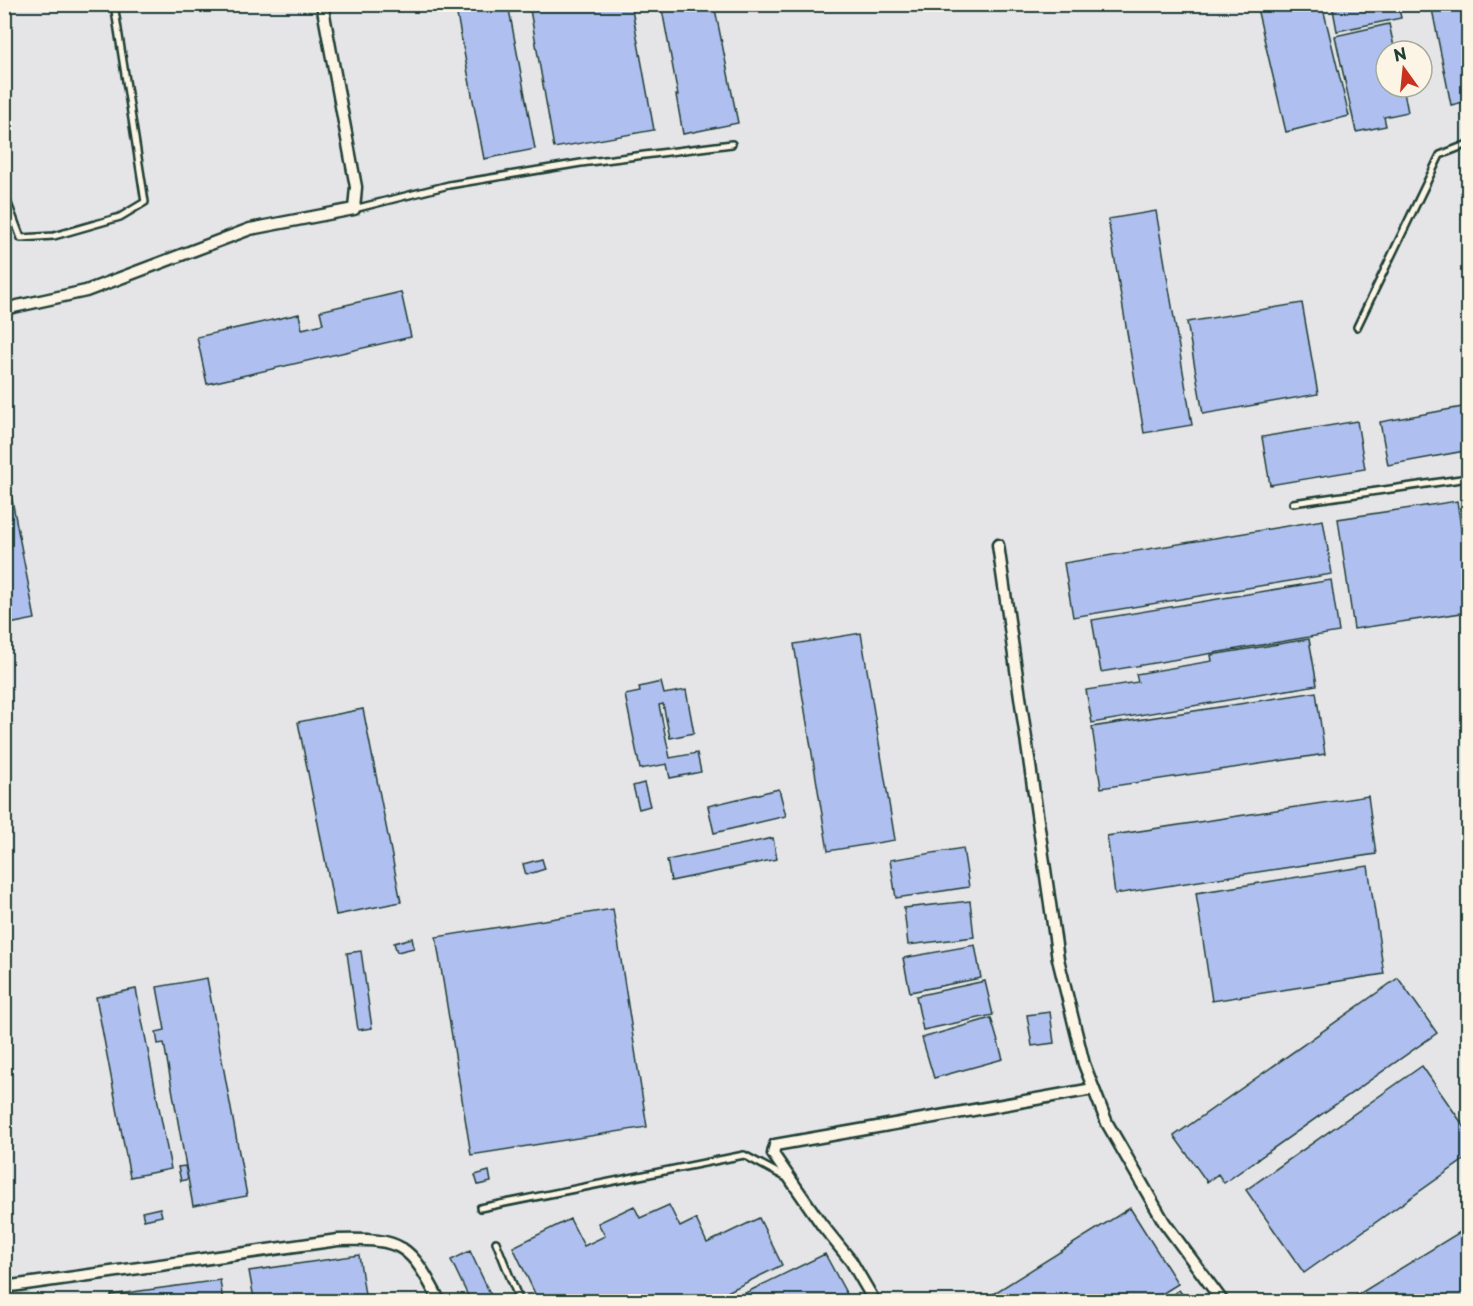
<svg xmlns="http://www.w3.org/2000/svg" width="1473" height="1306" font-family="'Playpen Sans',sans-serif">
	<style>
		.built { fill: #e5e5e8; fill-rule: evenodd }
		.building { fill: #afc0f0; stroke: #1f3d34; stroke-width: 1.5 }
		.lines { fill: none; stroke-linecap: round; stroke-linejoin: round }
		.service-casing { stroke: #1f3d34; stroke-width: 10 }
		.minor-casing { stroke: #1f3d34; stroke-width: 15 }
		.service { stroke: #fcf5e5; stroke-width: 5 }
		.minor { stroke: #fcf5e5; stroke-width: 10 }
	</style>
	<rect width="100%" height="100%" fill="#fcf5e5"/>
	<filter id="ink" filterUnits="userSpaceOnUse"><feTurbulence type="fractalNoise" baseFrequency=".0167" numOctaves="2"/><feDisplacementMap in="SourceGraphic" scale="12" xChannelSelector="R" yChannelSelector="G"/><feConvolveMatrix kernelMatrix="1 2 1 2 8 2 1 2 1" color-interpolation-filters="sRGB"/></filter>
	<g filter="url(#ink)">
		<path class="built" d="M5 5H1468V1301H5ZM1386 51H1422V87H1386Z"/>
		<path class="building" d="M455 4H508L535 149 484 159Z
			M529 4H631L654 130 554 148Z
			M661 4H714L738 123 683 134 676 95H678Z
			M1256 4H1322L1349 116 1286 132Z
			M1332 4H1398L1401 18 1337 31Z
			M1431 4H1468V101L1451 105Z
			M1389 24 1395 51H1386V87H1403L1408 112 1384 117 1386 126 1356 132 1335 36Z
			M1156 211 1192 425 1144 433 1108 219Z
			M401 292 411 337 207 384 197 337 299 314 302 329 323 324 320 311Z
			M1302 303 1318 394 1203 414 1187 322Z
			M1468 406V458H1466L1465 451 1388 465 1380 422Z
			M1357 421 1365 469 1270 485 1262 437Z
			M4 458 35 619 4 625Z
			M1457 501 1468 576V612L1354 629 1338 519Z
			M1323 520 1332 574 1073 617 1064 563Z
			M1331 580 1339 632 1101 672 1092 620Z
			M861 633 895 840 828 851 794 644Z
			M1309 639 1317 685 1092 723 1086 690 1138 682 1136 674 1212 661 1211 655Z
			M661 682 664 694 686 690 694 733 670 738 663 704 659 705 670 758 697 753 701 772 670 778 667 764 640 769 625 695 640 692 639 687Z
			M1316 692 1325 754 1101 788 1092 727Z
			M363 709 401 902 336 915 298 722Z
			M644 783 650 806 639 809 633 786Z
			M779 789 786 816 714 833 708 806Z
			M1368 796 1376 854 1115 894 1107 836Z
			M773 838 777 859 671 881 667 860Z
			M963 848 969 887 896 898 890 860Z
			M542 859 545 869 526 875 523 864Z
			M1368 866 1384 974 1212 1001 1196 893Z
			M970 901 974 937 908 945 904 908Z
			M613 909 647 1127 471 1155 436 937Z
			M412 938 414 948 397 952 394 943Z
			M975 945 981 978 910 992 903 958Z
			M361 951 372 1028 358 1030 347 953Z
			M207 978 247 1196 193 1206 164 1043 158 1044 156 1032 165 1030 157 987Z
			M1398 978 1437 1033 1224 1183 1218 1174 1207 1182 1174 1136Z
			M985 981 993 1015 923 1030 916 996Z
			M136 989 171 1169 130 1177 96 997Z
			M1050 1012 1054 1043 1032 1046 1027 1015Z
			M991 1018 1003 1059 934 1078 922 1038Z
			M1422 1066 1468 1132V1157L1304 1273 1246 1190Z
			M185 1166 188 1179 181 1181 178 1167Z
			M489 1171 491 1182 478 1185 475 1175Z
			M669 1205 680 1227 696 1219 707 1243 759 1218 782 1265 707 1302H539L513 1247 570 1219 584 1246 605 1236 598 1223 634 1206 640 1218Z
			M160 1208 162 1216 144 1220 142 1212Z
			M1130 1208 1178 1284 1149 1302H980Z
			M1468 1227V1302H1346Z
			M470 1251 494 1302H471L451 1260Z
			M825 1254 851 1302H727Z
			M359 1255 366 1302H246L254 1299 249 1271Z
			M220 1280 223 1302H111V1295Z
			M1179 1290 1188 1302H1166L1165 1300Z"/>
		<g class="lines">
			<g class="service-casing">
				<path id="service" d="M4 193 21 238 54 236 120 217 145 202 114 4
					M354 209 449 185 581 163 732 144
					M1357 327 1440 155 1468 144
					M1293 503 1468 478
					M480 1208 744 1155 785 1177
					M496 1242 520 1302"/>
			</g>
			<g class="minor-casing">
				<path id="minor" d="M4 309 86 291 250 229 354 209 356 187 322 4
					M998 545 1058 959 1084 1064 1107 1123 1164 1222 1223 1302
					M4 1287 338 1240C404 1238 410 1245 440 1302
					M875 1302 851 1261 822 1225 773 1154 775 1145 1093 1089"/>
			</g>
			<use href="#service" class="service"/>
			<use href="#minor" class="minor"/>
		</g>
	</g>
	<rect width="1473" height="1306" fill="none" stroke="#fcf5e5" stroke-width="24"/>
	<rect x="12" y="12" width="1449" height="1282" fill="none" stroke="#1f3d34" stroke-width="2" filter="url(#ink)"/>
	<g transform="translate(1404 69) rotate(345)"><circle r="28" fill="#fcf5e5" stroke="#a4ab9e" stroke-width="1.5"/>
	<path d="M0-4.5L10 22L0 15L-10 22Z" fill="#c8321e"/>
	<text y="-9" font-size="16" font-weight="bold" text-anchor="middle" fill="#1f3d34">N</text>
	</g>
</svg>
